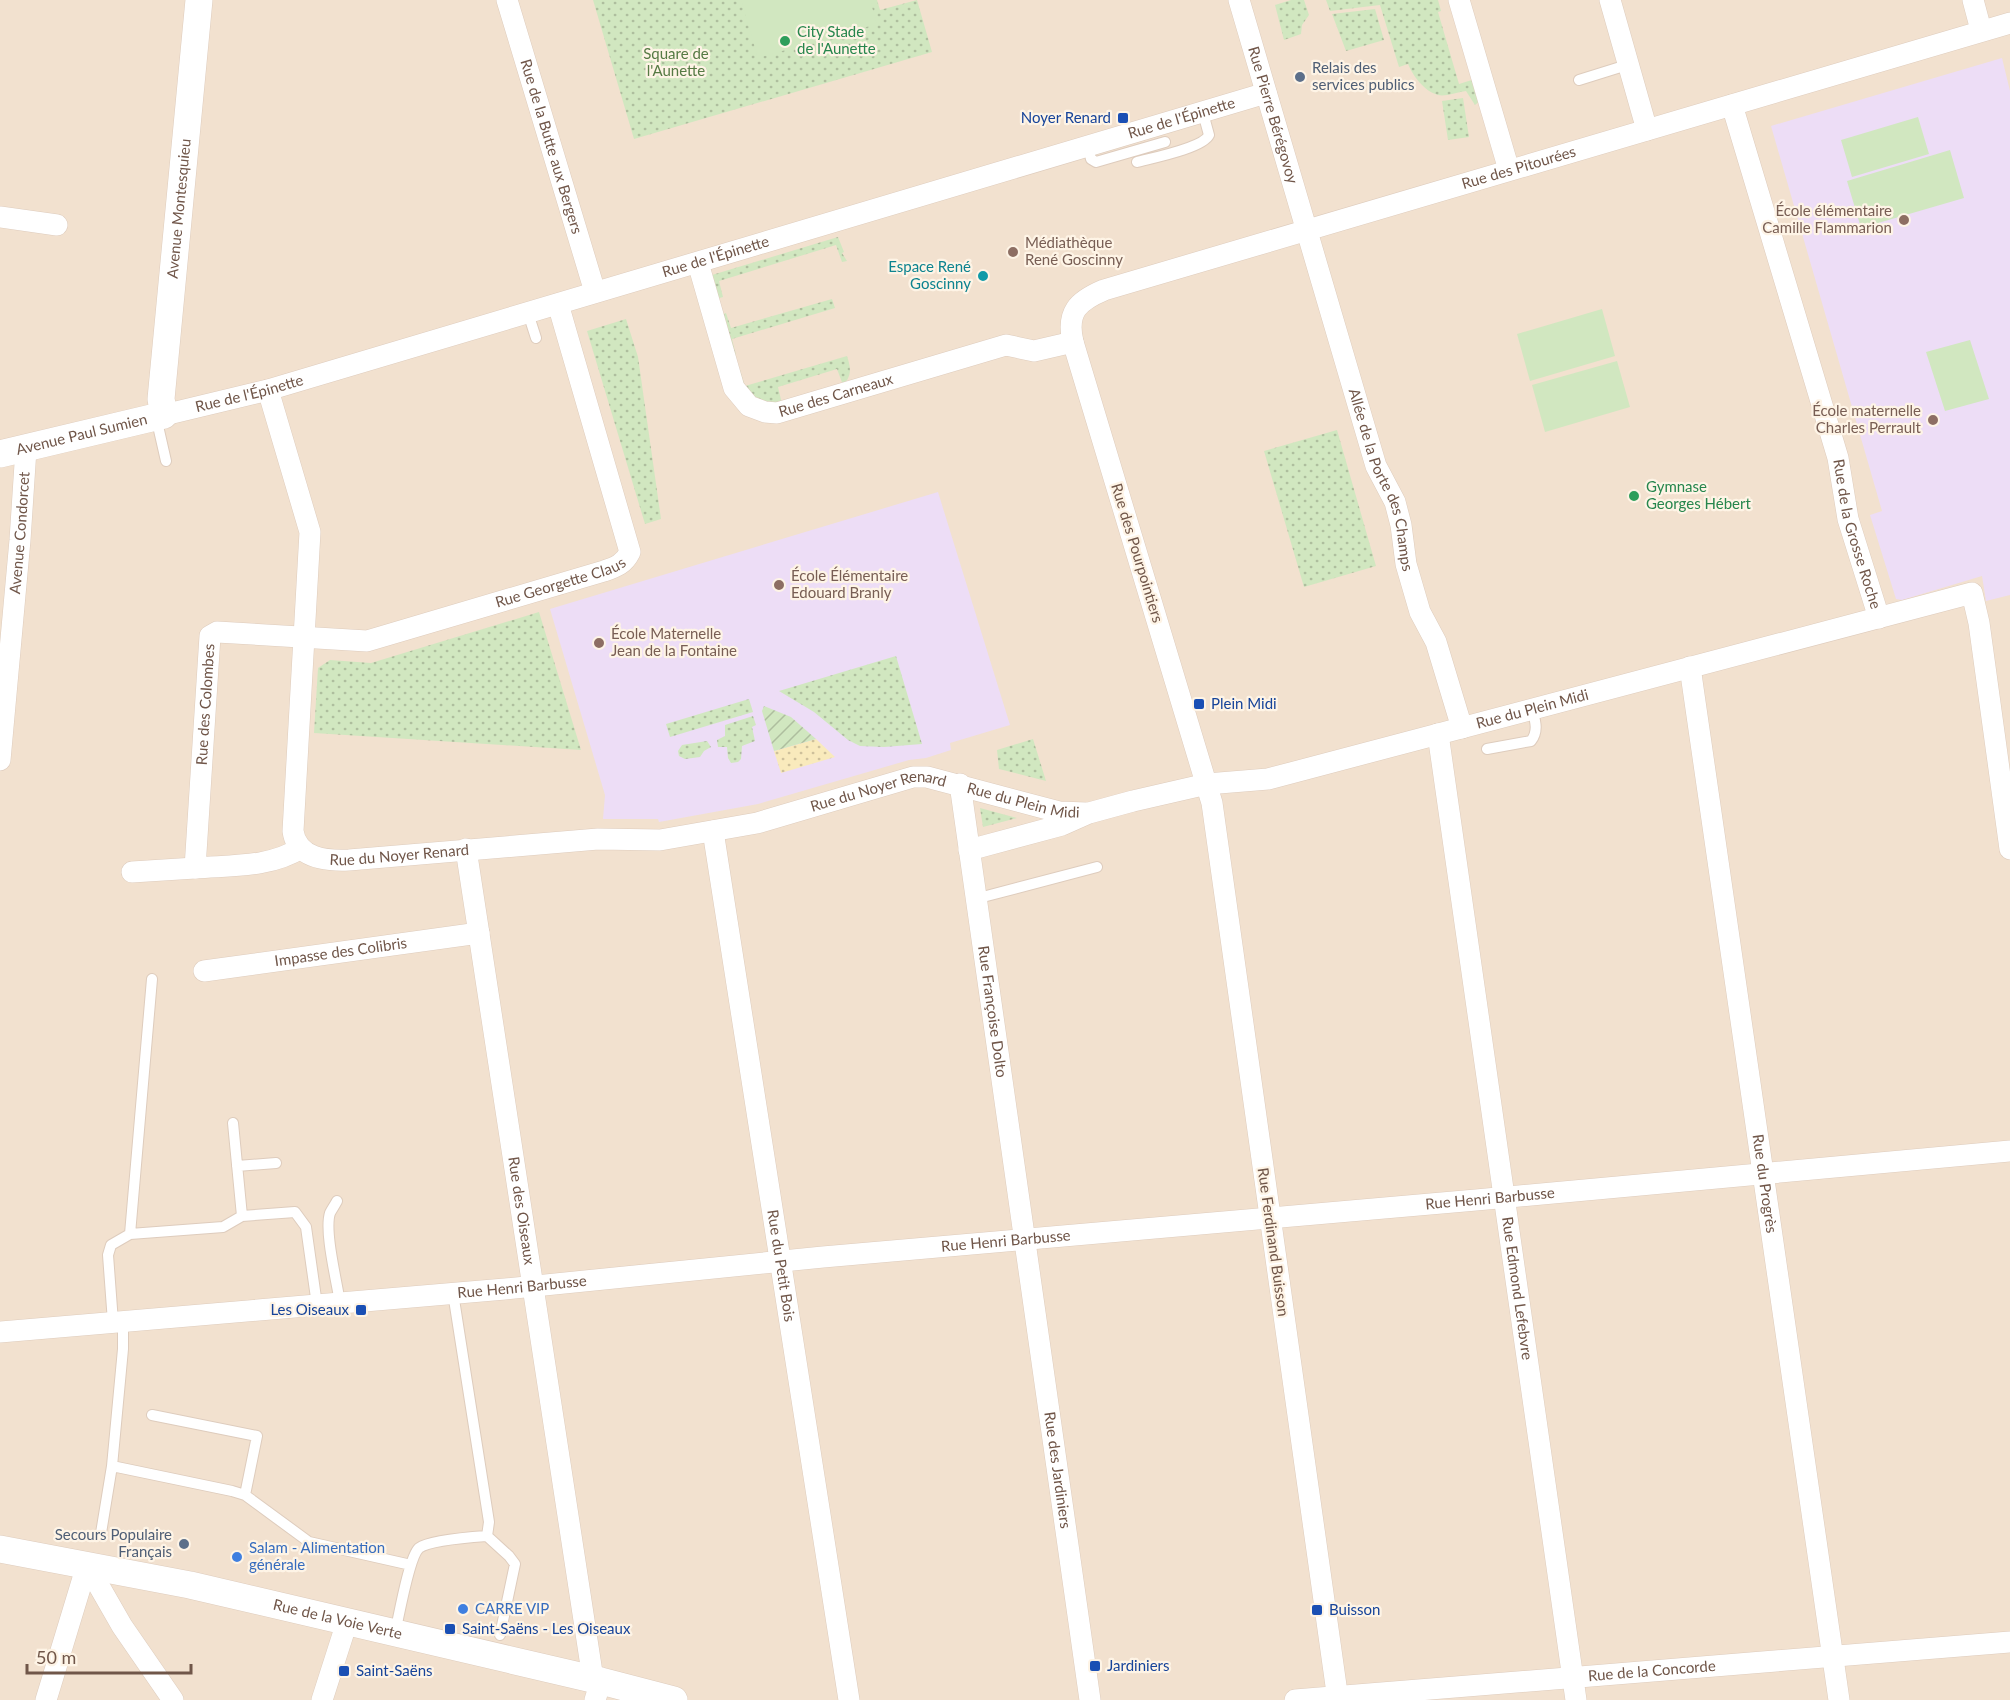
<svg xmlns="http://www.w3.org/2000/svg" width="2010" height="1700" font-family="Lato,sans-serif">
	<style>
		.residential { fill: #f2e1cf }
		.education { fill: #edddf6 }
		.grass { fill: url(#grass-dots) }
		.sand { fill: url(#sand-dots) }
		.garden { fill: url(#garden-furrows) }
		.pitch { fill: #d1e7c0 }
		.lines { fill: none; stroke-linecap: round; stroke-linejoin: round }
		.service-casing { stroke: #deccbd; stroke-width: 12 }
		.minor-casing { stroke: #deccbd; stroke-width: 22 }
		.tertiary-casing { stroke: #deccbd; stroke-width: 28 }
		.service { stroke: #fff; stroke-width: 10 }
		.minor { stroke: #fff; stroke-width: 21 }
		.tertiary { stroke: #fff; stroke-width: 27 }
		.leisure-dot { fill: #2e9e5b; stroke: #fef4e6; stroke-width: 2 }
		.service-dot { fill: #5c6f8a; stroke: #fef4e6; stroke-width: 2 }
		.transit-dot { fill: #1a4fb4; stroke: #fef4e6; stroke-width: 2 }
		.education-dot { fill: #8d6e63; stroke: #fef4e6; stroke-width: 2 }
		.culture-dot { fill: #0f9aa8; stroke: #fef4e6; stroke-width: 2 }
		.shop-dot { fill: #3f7fe0; stroke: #fef4e6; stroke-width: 2 }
		.labels { text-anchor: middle; stroke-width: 4.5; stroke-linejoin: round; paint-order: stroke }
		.leisure-label { font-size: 15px; fill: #27864d; stroke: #fef4e6; text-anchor: start }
		.park-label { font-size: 15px; fill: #567a44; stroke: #fef4e6 }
		.service-label { font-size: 15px; fill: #4e5e75; stroke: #fef4e6; text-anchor: start }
		.street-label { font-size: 15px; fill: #705649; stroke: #fef4e6 }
		.transit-label { font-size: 15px; fill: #164399; stroke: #fef4e6; text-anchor: start }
		.education-label { font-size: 15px; fill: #785e54; stroke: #fef4e6; text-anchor: start }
		.culture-label { font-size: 15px; fill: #0d838f; stroke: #fef4e6; text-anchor: end }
		.shop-label { font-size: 15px; fill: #366cbe; stroke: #fef4e6; text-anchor: start }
	</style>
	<defs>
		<pattern id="grass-dots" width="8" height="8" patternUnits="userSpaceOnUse" patternTransform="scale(1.5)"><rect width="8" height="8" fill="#d1e7c0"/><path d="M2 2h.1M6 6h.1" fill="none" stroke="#aebe9e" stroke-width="1.8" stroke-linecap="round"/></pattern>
		<pattern id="sand-dots" width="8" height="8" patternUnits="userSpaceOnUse" patternTransform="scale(1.5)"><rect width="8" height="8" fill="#f9eabc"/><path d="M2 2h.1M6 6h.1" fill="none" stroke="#cec09b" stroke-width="1.8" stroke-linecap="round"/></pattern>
		<pattern id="garden-furrows" width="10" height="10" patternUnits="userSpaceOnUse" patternTransform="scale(1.5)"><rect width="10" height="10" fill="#d1e7c0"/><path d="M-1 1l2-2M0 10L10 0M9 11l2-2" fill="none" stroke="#aebe9e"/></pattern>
	</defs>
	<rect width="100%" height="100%" fill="#fbf0e0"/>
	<path class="residential" d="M0 0H2010V1700H0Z"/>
	<path class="education" d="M2002 58 2010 91V595L1986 601 1982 576 1902 600 1896 599 1870 515 1882 511 1771 126Z
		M938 492 1010 725 950 743 951 750 926 758 909 760 758 804 659 822 658 819H603L605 795 550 609Z"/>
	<path class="grass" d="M593 0H877L880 10 917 0 932 52 634 139Z
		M1291 0H1304L1309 15 1302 25 1301 34 1284 40 1275 5Z
		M1326 0H1438L1441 11 1438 12 1459 84 1475 79 1481 100 1475 105 1466 91C1458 92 1445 97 1438 95 1424 91 1413 76 1408 64L1399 67 1380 5 1330 11Z
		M1375 9 1384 40 1346 51 1332 14Z
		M1463 98 1469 137 1448 140 1442 101Z
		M838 237 844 252 842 253 847 261 842 262 836 245 719 281 723 297 716 299V288L712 275Z
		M832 299 835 308 732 339 736 355 730 357 718 316 726 313 731 328Z
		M626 319 638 357 661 519 645 524 587 331Z
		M847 356C851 368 852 376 843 385L837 369 778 387 782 404C756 404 743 397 734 372L740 370 745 386Z
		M1337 430 1376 566 1304 587 1264 451Z
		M539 612 581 750 314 733 318 668 330 660 371 663Z
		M896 656 922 744 884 747 860 746 848 740 814 712 779 691Z
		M749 699 753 712 670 737 666 724Z
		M753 716 756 725 752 727 755 741 742 746 741 759 738 762 731 763 728 758 727 747H718L717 740 725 736V725Z
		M1033 739 1046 781 999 769 997 750Z
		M707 741 711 747 704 751 700 757 685 759 679 756 678 751 682 745Z
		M980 808 1017 818 983 827Z"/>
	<path class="sand" d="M816 739 835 757 781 773 774 751Z"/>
	<path class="garden" d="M764 706 791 717 816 739 774 751 762 711Z"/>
	<path class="pitch" d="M741 0H870L877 24 758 58Z
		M1918 117 1929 154 1852 177 1841 140Z
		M1950 150 1964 198 1861 228 1847 181Z
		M1602 309 1615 356 1530 381 1517 334Z
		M1970 340 1989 399 1945 411 1926 352Z
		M1617 361 1630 407 1545 432 1532 385Z"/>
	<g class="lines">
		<g class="service-casing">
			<path id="service" d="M1579 80 1627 65
				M1088 147 1091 159 1096 162 1165 142
				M1137 162C1152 158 1203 148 1209 135L1203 113
				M528 313 536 338
				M156 417 166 461
				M1487 749 1531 741C1539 731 1535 720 1532 708
				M975 899 1097 867
				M233 1123 242 1216
				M237 1166 276 1163
				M337 1201C335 1205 332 1209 330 1213 324 1231 337 1282 340 1303
				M130 1234 152 979
				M453 1293 489 1522 487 1536
				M113 1322 108 1255 111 1245 130 1234 223 1227 242 1216 295 1212 306 1227 317 1305
				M123 1322V1349L112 1466 232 1491 245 1495 309 1542 411 1565
				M152 1415 257 1436 245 1495
				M101 1533 112 1466
				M395 1633C399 1616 409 1557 419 1548 430 1540 473 1537 487 1536L509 1556 515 1564 500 1635"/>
		</g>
		<g class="minor-casing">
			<g id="minor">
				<path id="s1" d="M507 0 595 292"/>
				<path id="s2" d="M1239 0 1376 466 1395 502 1401 525 1406 564 1420 612 1436 642 1462 728"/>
				<path d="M1459 0 1509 170"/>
				<path d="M1610 0 1647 130"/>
				<path d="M1973 0 1981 30"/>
				<path id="s3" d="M1732 105 1838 458 1848 519 1879 618"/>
				<path d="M0 217 57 225"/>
				<path id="s4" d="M698 263 734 388 749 406 765 412 777 413 1006 345 1034 351 1073 342"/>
				<path id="s5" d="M268 390 310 532 293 831C297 859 327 861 349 860L598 839 660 840 757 823 913 777H927L1059 812 1086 813"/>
				<path id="s6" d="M164 415 268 390 1266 93"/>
				<path id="s7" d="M1690 667 1839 1700"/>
				<path id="s8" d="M1438 734 1576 1700"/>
				<path id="s9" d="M0 760 20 540 26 449"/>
				<path id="s10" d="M960 784 1090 1700"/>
				<path id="s11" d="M713 831 849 1700"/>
				<path id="s12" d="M301 848C269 868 231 865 195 868L210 636 217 632 367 641 604 571C616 567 624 564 630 552L558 304"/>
				<path id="s13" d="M466 849 593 1679"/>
				<path id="s14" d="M969 850 1062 825 1089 813 1133 801 1207 784 1268 779 1972 593 1979 623 2010 849"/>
				<path d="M132 872 195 868"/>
				<path id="s15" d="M204 971 479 933"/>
				<path id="s16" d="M0 1332 505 1289 823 1257 1476 1200 2010 1151"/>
				<path d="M87 1565 122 1626 173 1700"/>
				<path d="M46 1700 87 1565"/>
				<path d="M322 1700 347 1622"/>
				<path d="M595 1700 601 1681"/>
				<path id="s17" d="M1295 1700 2010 1642"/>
				<path id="s18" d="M1338 1700 1212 803 1073 342C1066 312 1078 301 1104 290L2010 23"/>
			</g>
		</g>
		<g class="tertiary-casing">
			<g id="tertiary">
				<path id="s19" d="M0 454 164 415 161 399 199 0"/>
				<path id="s20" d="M0 1549 190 1585 601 1681 674 1700"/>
			</g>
		</g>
		<use href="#service" class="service"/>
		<use href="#minor" class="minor"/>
		<use href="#tertiary" class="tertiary"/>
	</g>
	<g class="leisure-dot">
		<circle cx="785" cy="41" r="6"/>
		<circle cx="1634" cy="496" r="6"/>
	</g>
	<g class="service-dot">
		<circle cx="1300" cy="77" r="6"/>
		<circle cx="184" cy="1544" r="6"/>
	</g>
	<g class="transit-dot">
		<rect x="1117" y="112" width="12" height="12" rx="3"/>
		<rect x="1193" y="698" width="12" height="12" rx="3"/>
		<rect x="355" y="1304" width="12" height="12" rx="3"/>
		<rect x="1311" y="1604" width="12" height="12" rx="3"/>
		<rect x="444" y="1623" width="12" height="12" rx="3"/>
		<rect x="1089" y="1660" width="12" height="12" rx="3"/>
		<rect x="338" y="1665" width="12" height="12" rx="3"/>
	</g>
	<g class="education-dot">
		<circle cx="1904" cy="220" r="6"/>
		<circle cx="1013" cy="252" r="6"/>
		<circle cx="1933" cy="420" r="6"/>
		<circle cx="779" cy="585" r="6"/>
		<circle cx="599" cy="643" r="6"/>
	</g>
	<circle class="culture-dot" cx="983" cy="276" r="6"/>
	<g class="shop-dot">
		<circle cx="237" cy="1557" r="6"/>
		<circle cx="463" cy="1609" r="6"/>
	</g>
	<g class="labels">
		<g class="leisure-label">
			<text x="797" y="37">City Stade<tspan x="797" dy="17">de l'Aunette</tspan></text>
			<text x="1646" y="492">Gymnase<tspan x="1646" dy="17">Georges Hébert</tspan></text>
		</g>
		<g class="park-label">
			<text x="676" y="59">Square de<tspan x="676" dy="17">l'Aunette</tspan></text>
		</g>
		<g class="service-label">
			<text x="1312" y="73">Relais des<tspan x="1312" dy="17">services publics</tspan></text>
			<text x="172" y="1540" text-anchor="end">Secours Populaire<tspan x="172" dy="17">Français</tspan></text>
		</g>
		<g class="street-label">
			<text dy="5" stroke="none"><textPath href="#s2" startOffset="120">Rue Pierre Bérégovoy</textPath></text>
			<text dy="5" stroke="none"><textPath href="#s6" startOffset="1060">Rue de l'Épinette</textPath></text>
			<text dy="5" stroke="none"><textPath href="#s1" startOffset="153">Rue de la Butte aux Bergers</textPath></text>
			<text dy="5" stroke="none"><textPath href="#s18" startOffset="1888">Rue des Pitourées</textPath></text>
			<text dy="5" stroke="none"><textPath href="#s19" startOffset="376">Avenue Montesquieu</textPath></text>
			<text dy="5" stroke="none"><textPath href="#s6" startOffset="574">Rue de l'Épinette</textPath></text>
			<text dy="5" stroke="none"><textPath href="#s6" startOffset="88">Rue de l'Épinette</textPath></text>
			<text dy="5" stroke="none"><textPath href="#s4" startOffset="244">Rue des Carneaux</textPath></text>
			<text dy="5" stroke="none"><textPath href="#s19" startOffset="84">Avenue Paul Sumien</textPath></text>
			<text dy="5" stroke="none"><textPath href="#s2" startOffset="501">Allée de la Porte des Champs</textPath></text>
			<text dy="5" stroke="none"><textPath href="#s9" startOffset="228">Avenue Condorcet</textPath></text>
			<text dy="5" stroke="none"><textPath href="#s3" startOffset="447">Rue de la Grosse Roche</textPath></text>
			<text transform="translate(1137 553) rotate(73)" y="5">Rue des Pourpointiers</text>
			<text dy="5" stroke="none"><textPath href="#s12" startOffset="702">Rue Georgette Claus</textPath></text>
			<text dy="5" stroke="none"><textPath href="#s12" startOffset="273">Rue des Colombes</textPath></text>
			<text dy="5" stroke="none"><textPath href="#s14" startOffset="582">Rue du Plein Midi</textPath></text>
			<text dy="5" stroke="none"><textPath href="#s5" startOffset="1054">Rue du Noyer Renard</textPath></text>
			<text dy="5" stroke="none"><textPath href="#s5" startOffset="1204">Rue du Plein Midi</textPath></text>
			<text dy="5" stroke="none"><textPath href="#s5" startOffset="568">Rue du Noyer Renard</textPath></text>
			<text dy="5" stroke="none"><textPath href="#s15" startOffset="138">Impasse des Colibris</textPath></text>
			<text dy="5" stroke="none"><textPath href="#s10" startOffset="230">Rue Françoise Dolto</textPath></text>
			<text dy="5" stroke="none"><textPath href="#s7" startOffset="522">Rue du Progrès</textPath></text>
			<text dy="5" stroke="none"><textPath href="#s16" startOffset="1496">Rue Henri Barbusse</textPath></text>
			<text dy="5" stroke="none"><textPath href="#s13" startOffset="366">Rue des Oiseaux</textPath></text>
			<text dy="5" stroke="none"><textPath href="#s16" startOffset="1010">Rue Henri Barbusse</textPath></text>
			<text transform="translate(1273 1242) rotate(82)" y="5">Rue Ferdinand Buisson</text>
			<text dy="5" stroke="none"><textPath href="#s11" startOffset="440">Rue du Petit Bois</textPath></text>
			<text dy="5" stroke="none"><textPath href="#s16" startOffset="524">Rue Henri Barbusse</textPath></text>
			<text dy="5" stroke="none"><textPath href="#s8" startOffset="560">Rue Edmond Lefebvre</textPath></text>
			<text dy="5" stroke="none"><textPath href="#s10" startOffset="693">Rue des Jardiniers</textPath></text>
			<text dy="5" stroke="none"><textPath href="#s20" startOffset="345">Rue de la Voie Verte</textPath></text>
			<text dy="5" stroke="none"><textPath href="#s17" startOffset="358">Rue de la Concorde</textPath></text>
		</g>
		<g class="transit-label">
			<text x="1111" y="123" text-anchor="end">Noyer Renard</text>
			<text x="1211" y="709">Plein Midi</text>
			<text x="349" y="1315" text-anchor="end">Les Oiseaux</text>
			<text x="1329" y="1615">Buisson</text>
			<text x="462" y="1634">Saint-Saëns - Les Oiseaux</text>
			<text x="1107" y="1671">Jardiniers</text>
			<text x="356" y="1676">Saint-Saëns</text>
		</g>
		<g class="education-label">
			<text x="1892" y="216" text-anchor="end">École élémentaire<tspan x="1892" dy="17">Camille Flammarion</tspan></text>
			<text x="1025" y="248">Médiathèque<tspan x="1025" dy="17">René Goscinny</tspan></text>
			<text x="1921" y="416" text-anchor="end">École maternelle<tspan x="1921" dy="17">Charles Perrault</tspan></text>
			<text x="791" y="581">École Élémentaire<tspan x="791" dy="17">Edouard Branly</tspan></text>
			<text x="611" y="639">École Maternelle<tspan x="611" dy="17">Jean de la Fontaine</tspan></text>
		</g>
		<g class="culture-label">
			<text x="971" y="272">Espace René<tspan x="971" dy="17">Goscinny</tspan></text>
		</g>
		<g class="shop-label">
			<text x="249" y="1553">Salam - Alimentation<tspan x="249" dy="17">générale</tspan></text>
			<text x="475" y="1614">CARRE VIP</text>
		</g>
	</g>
	<path d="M27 1664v9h164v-9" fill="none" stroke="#705649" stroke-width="3"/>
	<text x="36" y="1664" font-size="18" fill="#705649" stroke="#fef4e6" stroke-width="4.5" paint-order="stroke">50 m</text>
</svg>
